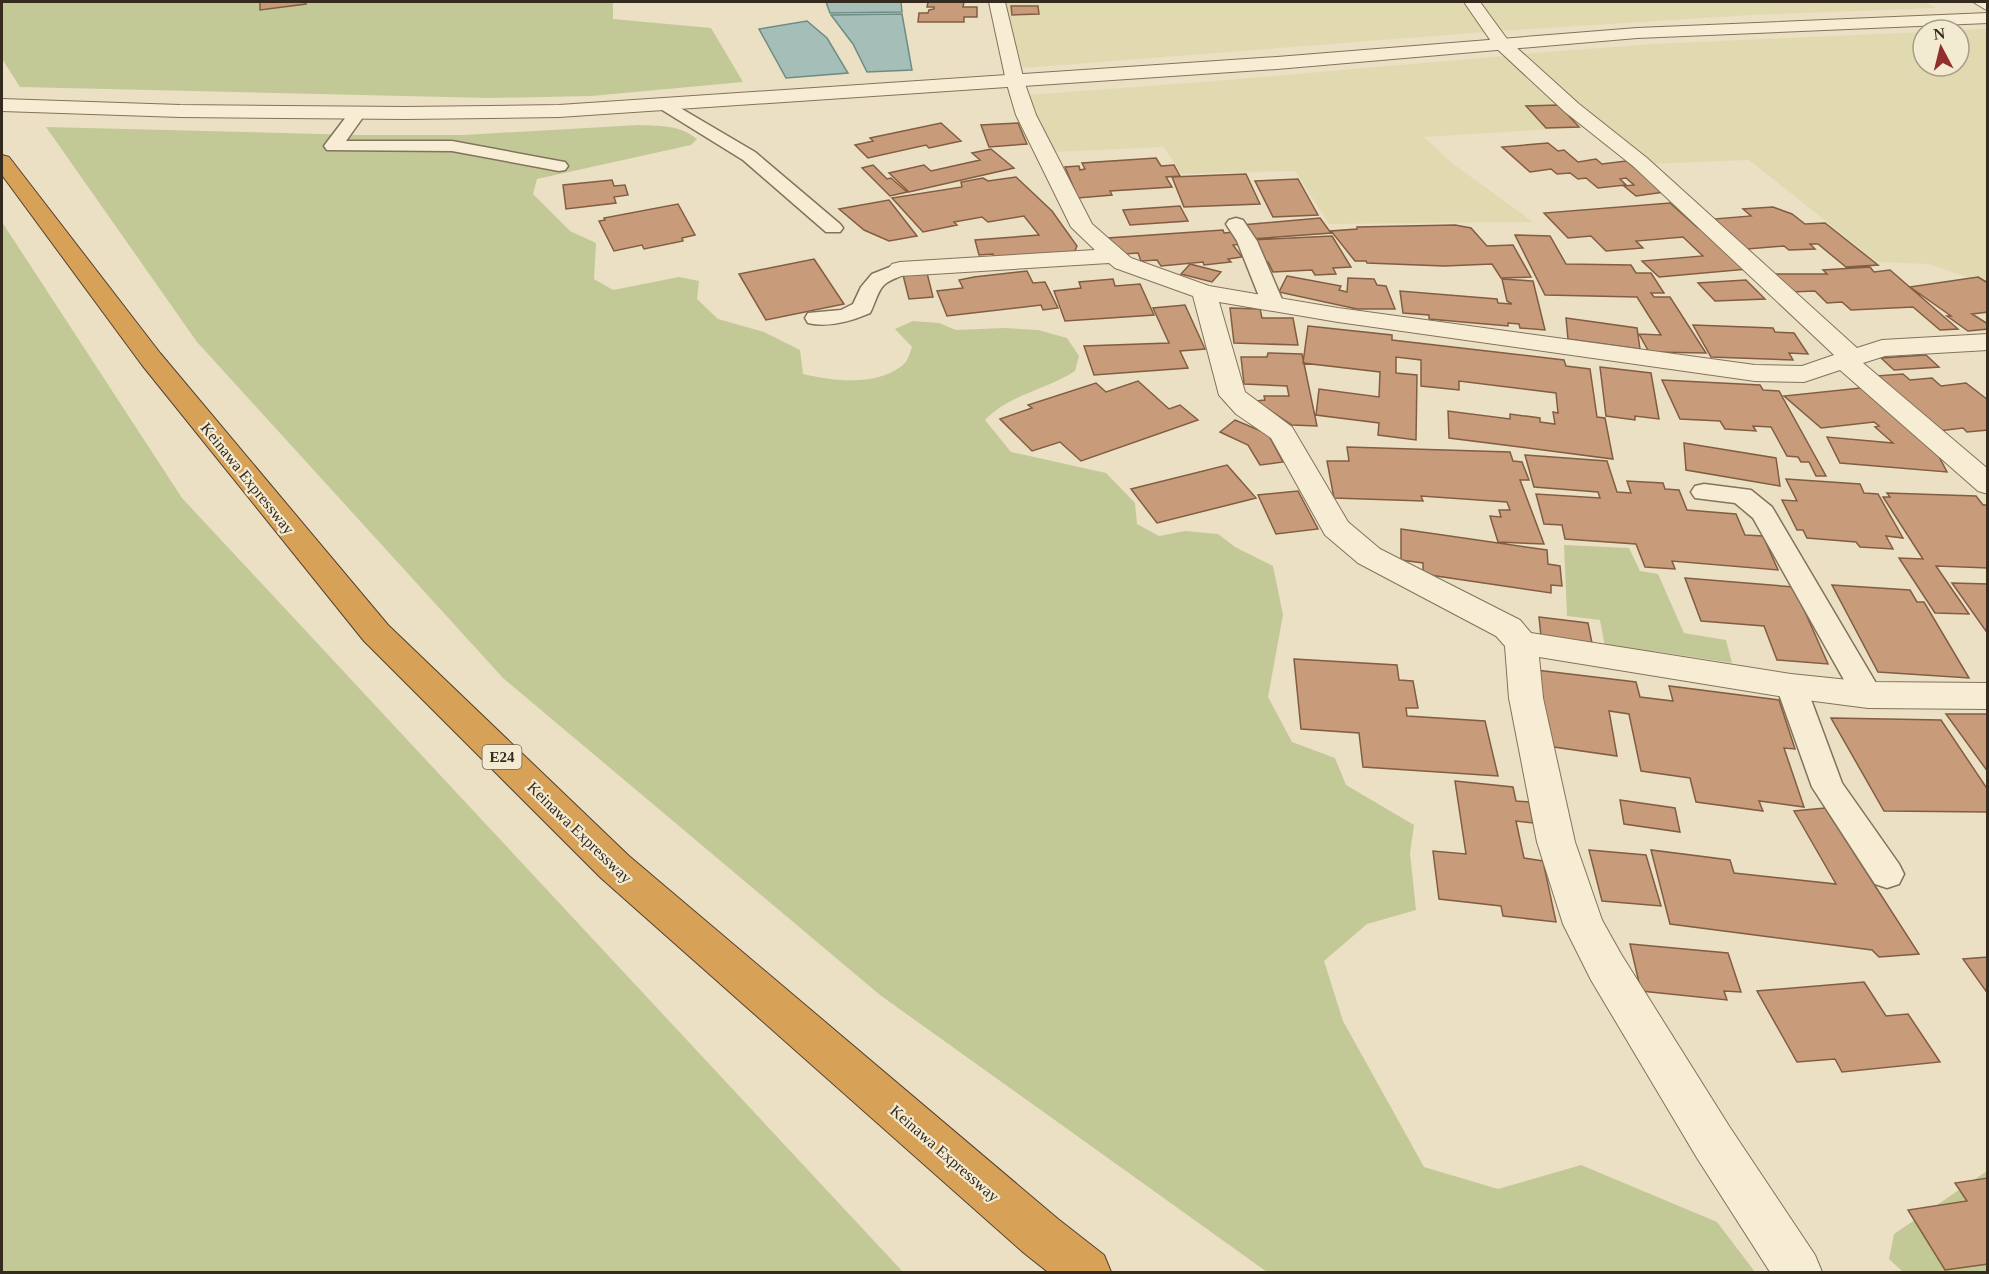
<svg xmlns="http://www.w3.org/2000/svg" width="1989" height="1274" font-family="'Times New Roman',serif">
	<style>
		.farmland { fill: #e1dab1 }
		.green { fill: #c2c997 }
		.water { fill: #a5beb7; stroke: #6c8c85; stroke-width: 1.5 }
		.building { fill: #c89c7b; stroke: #825d42; stroke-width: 1.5 }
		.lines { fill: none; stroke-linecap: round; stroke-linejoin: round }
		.service-casing { stroke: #84725b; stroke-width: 3 }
		.minor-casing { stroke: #84725b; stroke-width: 2 }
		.tertiary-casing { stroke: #84725b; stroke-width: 2 }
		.motorway-casing { stroke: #52402f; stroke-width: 2 }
		.service { fill: #f7edd5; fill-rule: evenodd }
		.minor { fill: #f7edd5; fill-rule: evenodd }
		.tertiary { fill: #f7edd5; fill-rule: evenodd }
		.motorway { fill: #d7a157; fill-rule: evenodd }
		.labels { text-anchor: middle; stroke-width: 4.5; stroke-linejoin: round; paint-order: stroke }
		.shield { fill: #f3ead2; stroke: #6e6454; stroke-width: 1.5 }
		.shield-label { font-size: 15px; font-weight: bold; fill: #352a1e }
		.street-label { font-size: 16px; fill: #352a1e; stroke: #f3ead2 }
	</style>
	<rect width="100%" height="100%" fill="#ebe0c3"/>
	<path class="farmland" d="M1006 2H1464L1486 32 1023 68 1007 16Z
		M1479 2H1925L1936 8 1752 15 1500 31Z
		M1987 29V284L1929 264 1877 262 1749 160 1650 164 1522 54 1653 44 1923 32V66H1959V30Z
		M1504 56 1509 58 1537 86 1587 127 1424 137 1452 163 1533 222 1329 224 1295 171 1181 174 1164 147 1053 152 1028 95 1202 82Z"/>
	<path class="green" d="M2 2H613V19L711 28 743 82 591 96 490 98 20 87 2 59Z
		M639 125C661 126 680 125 697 139L691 145 537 179 533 194 570 231 596 243 594 279 613 290 679 277 699 281 697 299 718 319 764 332 800 350 803 374C833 381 878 387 904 364 908 361 910 352 912 347L895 329 913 321 939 323 956 330 1004 328 1038 330 1067 338 1079 356 1075 371C1046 390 1010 394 985 420L1011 452 1106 473 1135 503 1137 524 1159 536 1185 531 1218 534 1235 547 1273 566 1283 615 1268 697 1292 742 1335 758 1346 785 1414 825 1410 853 1416 910 1367 924 1324 961 1343 1021 1424 1167 1498 1189 1581 1165 1717 1222 1755 1272H1267L880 995 503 678 197 342 46 127 359 135H464Z
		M2 222 182 498 903 1272H2Z
		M1564 545 1629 548 1640 571 1658 574 1684 633 1726 640 1732 663 1660 652 1605 647 1600 620 1567 616Z
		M1987 1171V1272H1903L1889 1259 1894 1234Z"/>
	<path class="water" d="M826 2H901L902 12 830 13Z
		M902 14 912 70 867 72 853 44 831 15Z
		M807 21 827 38 848 73 786 78 759 29Z"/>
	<path class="building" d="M260 2H306V4L260 10Z
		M928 2H964L963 7H977V17H964V22H918L919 13H928L929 10 934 9V7H927Z
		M1011 6H1038L1039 14 1012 15Z
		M1559 105 1579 127 1546 128 1526 106Z
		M941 123 961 141 929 148 926 145 868 158 855 145 873 141 870 138Z
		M1018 123 1027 144 989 147 981 125Z
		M1548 143 1558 151 1564 150 1578 162 1596 159 1602 164 1626 161 1665 192 1636 196 1624 186 1634 185 1626 178 1620 179 1626 185 1598 188 1586 178 1578 179 1570 173 1557 174 1551 169 1530 172 1502 147Z
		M991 149 1014 168 909 192 889 173 924 165 931 171 980 160 972 153Z
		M1156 158 1161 166 1174 165 1180 176 1166 177 1172 187 1110 191 1112 195 1078 198 1065 167 1079 166 1080 170 1085 169 1082 163Z
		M873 165 887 179 891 178 907 192 890 196 862 168Z
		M1246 174 1260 204 1184 207 1172 177Z
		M1016 177 1052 211 1077 246 1074 253 994 258 993 254 979 255 975 240 1039 235 1024 216 988 222 982 217 954 222 957 225 923 232 892 198 962 187 961 182 983 178 988 181Z
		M1298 179 1318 215 1273 217 1255 181Z
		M612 180 614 186 625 185 628 195 614 197 616 203 566 209 563 185Z
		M889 200 917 236 889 241 864 230 839 209Z
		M1670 203 1698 228 1702 227 1749 269 1659 277 1642 261 1703 256 1683 237 1636 241 1643 248 1606 251 1591 236 1568 238 1544 213Z
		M678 204 695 235 682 238 683 241 644 249 642 245 614 251 599 221 605 220 604 218Z
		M1180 206 1188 221 1130 225 1123 210Z
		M1773 207 1792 214 1805 224 1825 223 1878 265 1846 267 1818 244H1810L1815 249 1789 250 1784 246 1747 249 1714 219 1751 216 1743 209Z
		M1320 218 1331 233 1251 239 1242 225Z
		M1455 225 1471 228 1487 246 1513 245 1531 277 1501 278 1492 264 1444 266 1367 263 1366 261H1355L1331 231 1357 229V227Z
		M1223 230 1224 233 1235 232 1243 244 1233 245 1242 257 1228 259 1231 262 1204 265 1203 262 1161 266 1157 260 1141 261 1138 253 1124 254 1114 250 1108 238Z
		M1515 235 1550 236 1566 264 1631 265 1636 273H1651L1664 293H1651L1654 297H1670L1706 353 1649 352 1639 334 1661 335 1637 297 1545 295Z
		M1332 236 1351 267 1333 268 1336 274 1315 275 1312 270 1273 272 1268 262H1261L1250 240Z
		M814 259 844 304 766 320 739 274Z
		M1190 264 1221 272 1212 282 1181 274Z
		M1870 267 1874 272 1890 270 1958 329 1940 330 1913 307 1851 310 1842 302 1827 303 1815 291 1791 292 1773 274H1827L1823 270Z
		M1027 271 1033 283 1045 282 1058 308 1043 310 1041 305 947 316 937 291 963 288 959 280 974 277Z
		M927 273 933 297 909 299 903 275Z
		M1287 276 1341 286 1339 290 1347 292 1348 278 1374 279 1377 285 1386 286 1395 309H1357L1279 292Z
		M1978 277 1988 283V312L1972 314 1988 324V329L1968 331 1947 316H1951L1910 287Z
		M1113 279 1115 286 1140 284 1154 315 1065 321 1054 291 1081 288 1079 282Z
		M1502 279 1533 281 1545 330 1520 328 1519 324 1508 323V326L1429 319V315L1403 313 1400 291 1497 299 1498 303 1512 304 1507 301Z
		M1746 280 1765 299 1715 301 1698 283Z
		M1185 305 1205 349 1180 351 1188 368 1094 375 1084 346 1169 343 1153 308Z
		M1230 308 1260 309 1262 318H1293L1298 345 1234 343Z
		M1566 318 1637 328 1640 349 1568 339Z
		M1693 325 1773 328 1775 332 1794 333 1808 354 1789 353 1793 360 1711 357Z
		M1308 326 1392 335V340L1564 360 1566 366 1590 369 1597 417 1605 418 1613 459 1449 438 1448 411 1510 419V414L1540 418V422L1555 424 1553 412 1558 413 1556 393 1459 381V390L1421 386V360L1396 357V373L1417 375 1416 440 1378 435 1379 423 1316 415 1319 389 1379 397 1380 372 1303 363Z
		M1268 353 1302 354 1317 426 1292 425 1256 401 1265 400 1264 396H1289L1287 386 1244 384 1241 357H1267Z
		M1926 355 1939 367 1894 370 1881 358Z
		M1600 367 1651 373 1659 419 1635 416V420L1606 416Z
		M1903 374 1910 380 1932 378 1941 386 1966 383 1988 400V430L1967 432 1963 428 1938 431 1875 376Z
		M1662 380 1760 385 1763 390 1779 391 1826 476H1816L1809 462H1801L1798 457 1787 456 1771 427 1753 426 1756 431 1725 429 1720 421 1680 419Z
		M1138 381 1169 409 1180 405 1198 420 1081 461 1060 442 1032 451 1000 419 1032 408 1028 405 1096 383 1106 392Z
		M1861 388 1936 451 1947 472 1840 463 1827 437 1893 443 1875 427 1879 426 1874 422 1821 428 1784 396Z
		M1235 420 1268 434 1283 462 1260 465 1248 445 1220 432Z
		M1684 443 1776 458 1780 486 1686 470Z
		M1347 447 1510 452 1513 461 1522 462 1529 480H1520L1544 544 1498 542 1490 516 1501 517 1499 510H1510L1507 502 1421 496 1423 501 1334 498 1327 461H1349Z
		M1525 455 1607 461 1617 492 1631 493 1627 481 1663 483 1665 489 1679 490 1687 510 1736 514 1745 535 1763 536 1778 570 1672 561 1675 569 1645 567 1636 544 1565 539 1562 525 1544 524 1536 494 1600 498 1598 492 1534 487Z
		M1227 465 1256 498 1157 523 1131 489Z
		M1786 479 1860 484 1864 493 1878 494 1903 538 1886 536 1893 549 1860 547 1856 542 1807 538 1803 530H1797L1782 500 1797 501Z
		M1298 491 1318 529 1276 534 1258 495Z
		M1887 493 1976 496 1983 505H1988V568L1936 566 1969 614 1935 613 1899 558 1923 559 1883 497H1890Z
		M1401 529 1547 550 1548 564 1560 566 1562 586 1551 585V593L1423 574V563L1401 560Z
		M1685 578 1794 587 1828 664 1777 660 1764 626 1701 621Z
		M1952 583 1988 584V634Z
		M1832 585 1910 590 1917 602H1924L1969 678 1878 672Z
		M1539 617 1588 623 1592 643 1541 636Z
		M1294 659 1397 665 1399 680 1413 681 1418 708H1406L1407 716 1485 721 1498 776 1363 767 1359 733 1301 729Z
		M1536 670 1636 682 1640 697 1673 701 1669 686 1779 700 1795 749 1784 748 1804 807 1759 801 1763 811 1696 802 1690 778 1641 771 1629 714 1609 711 1617 756 1547 746Z
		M1946 714H1988V772Z
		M1831 718 1941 720 1988 790V812L1884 811Z
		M1455 781 1513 787 1516 801 1529 802 1533 823 1516 821 1524 858 1543 861 1556 922 1503 916 1501 906 1439 899 1433 851 1466 854Z
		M1620 800 1675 808 1680 832 1624 824Z
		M1825 808 1919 954 1879 957 1872 950 1670 924 1651 850 1730 860 1734 873 1836 884 1794 811Z
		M1589 850 1646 855 1661 906 1602 901Z
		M1630 944 1728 953 1741 992 1724 991 1727 1000 1641 991Z
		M1988 957V994L1963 959Z
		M1864 982 1886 1016 1908 1014 1940 1062 1842 1072 1835 1059 1797 1062 1757 991Z
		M1988 1178V1264L1945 1270 1908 1210 1967 1201 1955 1183Z"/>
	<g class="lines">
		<g class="service-casing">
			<path id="service" d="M665 99 755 152 840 224 843 228 840 232H826L743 160 659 108 657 104 659 100Z
				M358 108 364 109 366 113 346 141H452L559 161 565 162 568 166 565 170 559 171 452 151 327 150 324 146 327 142 352 109Z
				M1236 218 1243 220 1257 241 1284 304 1280 308 1273 310 1266 308 1262 304 1237 241 1226 224 1229 220Z
				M900 263 907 265 910 269C904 278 892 277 884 285 877 292 875 304 870 313 851 321 829 328 808 323L805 318 808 313 841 310 853 304 861 287 872 274Z
				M1704 484 1751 490 1772 507 1883 695 1879 703 1868 706 1857 703 1753 518 1735 503 1695 498 1691 492 1695 486Z
				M1791 675 1801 678 1806 686 1842 783 1899 864 1904 874 1899 884 1887 888 1875 884 1812 787 1776 686 1781 678Z"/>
		</g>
		<g class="minor-casing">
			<path id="minor" d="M989 2H1005L1024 81 1036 115 1092 224 1131 258 1209 286 1338 308 1755 365 1802 366 1834 355 1633 166 1565 112 1495 47 1464 2H1480L1507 39 1579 104 1647 158 1857 348 1882 340 1988 334V350L1885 356 1863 363 1988 469V494L1978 491 1840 370 1804 382 1755 381 1338 322 1219 302 1245 392 1292 427 1348 522 1380 549 1520 620 1531 633 1791 674 1868 682 1988 683V709L1868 708 1791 698 1539 657 1543 698 1575 842 1602 920 1621 954 1729 1126 1815 1255 1822 1272H1770L1697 1158 1591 980 1563 924 1537 842 1509 698 1505 646 1496 636 1358 563 1325 535 1271 438 1236 414 1219 395 1193 296 1115 268 1109 263 900 276 892 274 888 269 892 264 900 262 1095 250 1071 227 1016 115 1006 81Z
				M1973 2H1988V11Z"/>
		</g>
		<g class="tertiary-casing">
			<path id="tertiary" d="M1988 13V23L1637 38 1277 69 559 117 406 119 180 117 2 111V99L180 105 406 107 559 105 1277 57 1637 28Z"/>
		</g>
		<g class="motorway-casing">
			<path id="motorway" d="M2 155 9 157 160 353 388 625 629 856 1058 1219 1104 1255 1111 1272H1048L1024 1253 601 878 364 641 142 365 2 175Z"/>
		</g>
		<use href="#service" class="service"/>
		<use href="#minor" class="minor"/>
		<use href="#tertiary" class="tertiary"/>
		<use href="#motorway" class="motorway"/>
	</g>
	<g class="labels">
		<rect class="shield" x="482.5" y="745" width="39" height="24" rx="4.5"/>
		<g class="shield-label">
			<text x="502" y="762">E24</text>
		</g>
		<g class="street-label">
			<text transform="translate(248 478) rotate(51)" y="6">Keinawa Expressway</text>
			<text transform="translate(580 832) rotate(44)" y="6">Keinawa Expressway</text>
			<text transform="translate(945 1153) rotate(41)" y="6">Keinawa Expressway</text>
		</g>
	</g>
	<rect width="1989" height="1274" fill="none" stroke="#352a1e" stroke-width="6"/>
	<g transform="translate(1941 48) rotate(353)"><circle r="28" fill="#f3ead2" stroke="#a79d8a" stroke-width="1.5"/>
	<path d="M0-4.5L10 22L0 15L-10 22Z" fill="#902f2e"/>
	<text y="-9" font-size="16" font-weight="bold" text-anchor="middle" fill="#352a1e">N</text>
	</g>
</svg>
